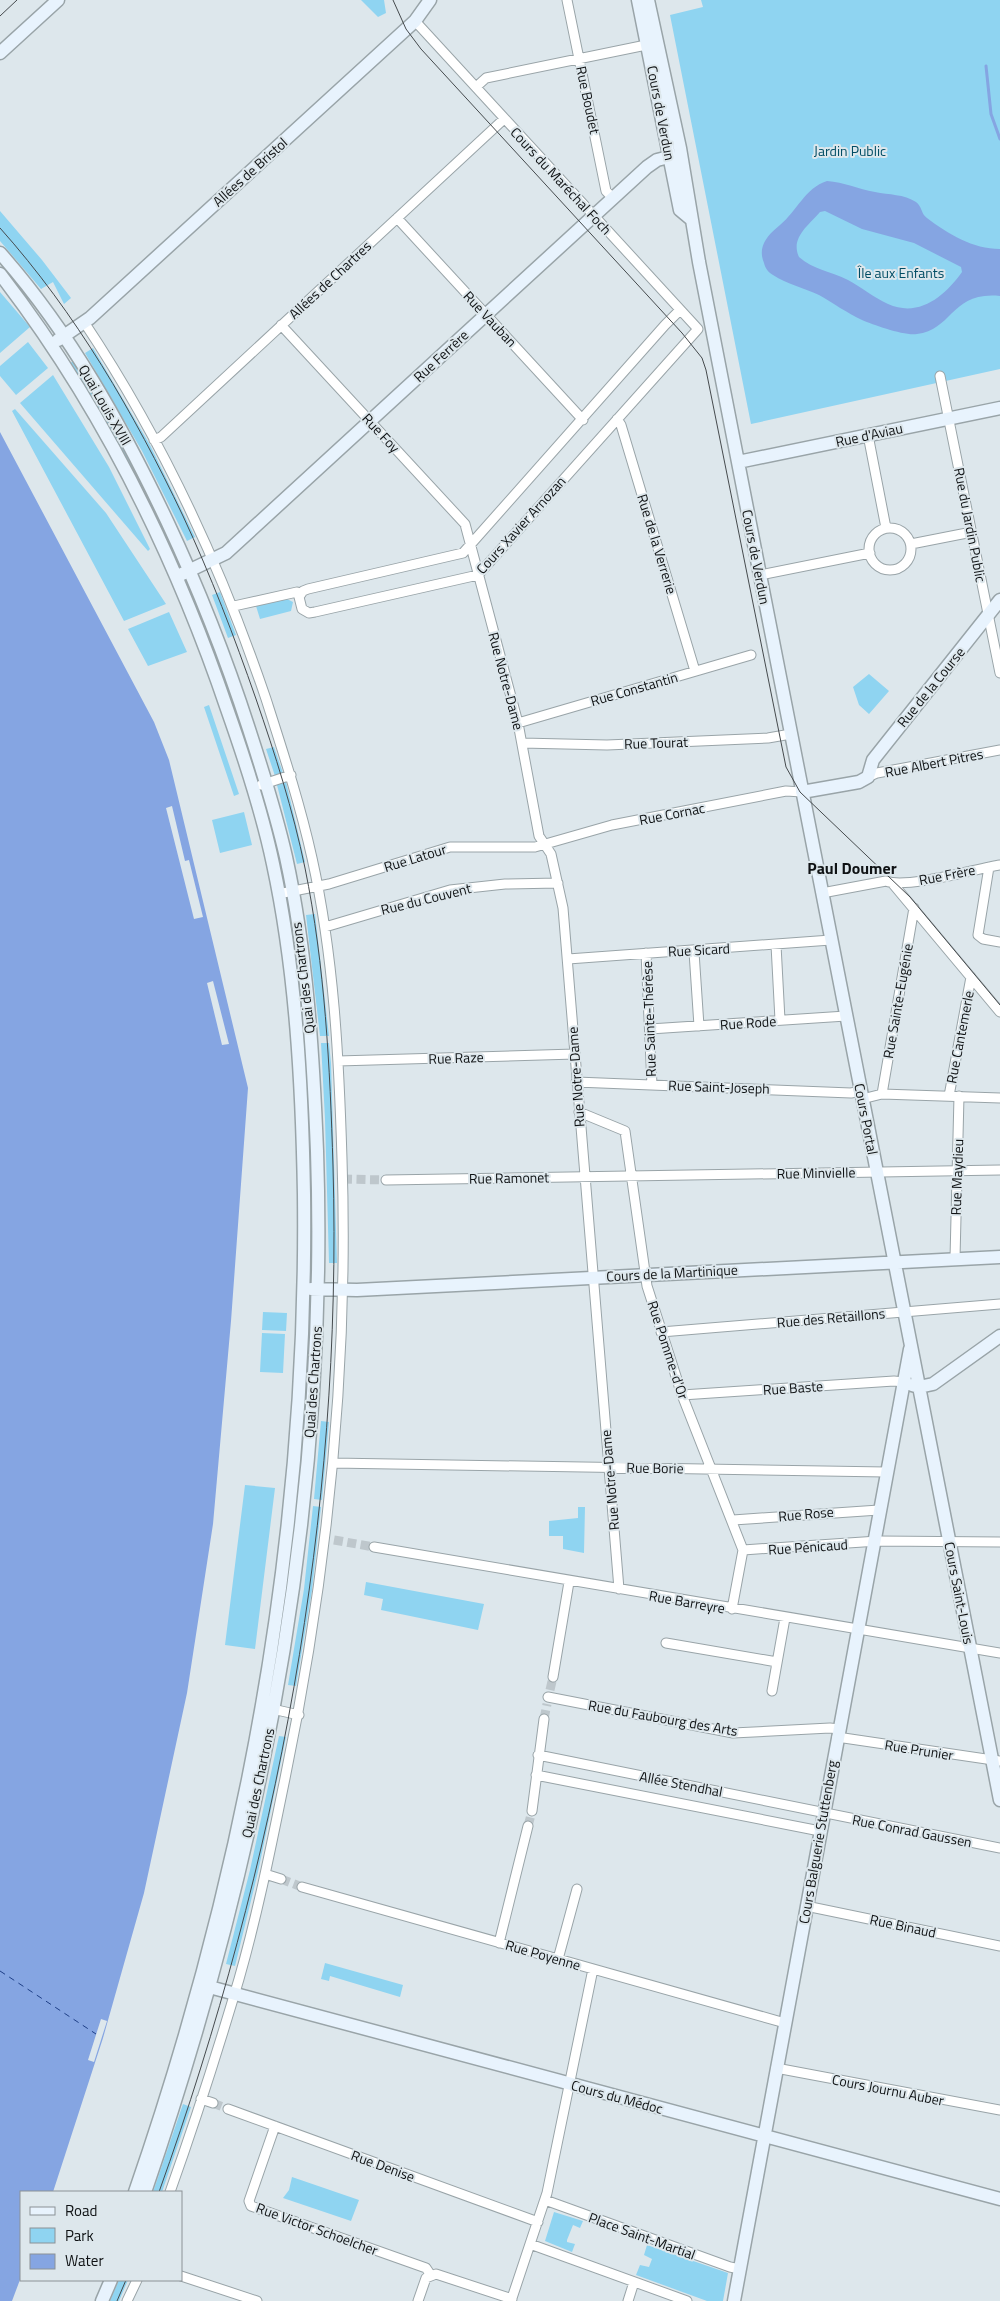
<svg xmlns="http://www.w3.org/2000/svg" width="1000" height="2301" font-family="'Titillium Web',sans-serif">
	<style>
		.green { fill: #8fd4f1 }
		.water { fill: #85a5e2; fill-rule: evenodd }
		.pier { fill: #dde7ec }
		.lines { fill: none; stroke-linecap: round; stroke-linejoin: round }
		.stream { stroke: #85a5e2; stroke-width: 3 }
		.ferry { stroke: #1e3f87; stroke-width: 1; stroke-dasharray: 6 5; stroke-linecap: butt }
		.street-tunnel { stroke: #bec7cc; stroke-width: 9; stroke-dasharray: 9 4.5; stroke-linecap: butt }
		.street-casing { stroke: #99a4a8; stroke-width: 11 }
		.secondary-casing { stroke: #99a4a8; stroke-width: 15 }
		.street { stroke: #fff; stroke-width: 9 }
		.secondary { stroke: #e8f3fd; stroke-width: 12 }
		.tram { stroke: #454a4d; stroke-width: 1 }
		.labels { text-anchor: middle; stroke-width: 4; stroke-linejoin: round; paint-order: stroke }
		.street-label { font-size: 14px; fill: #0f1214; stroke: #dde7ec }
		.park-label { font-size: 14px; fill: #004c64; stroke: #dde7ec }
		.quarter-label { font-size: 16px; font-weight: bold; fill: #0f1214; stroke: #dde7ec }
	</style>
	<rect width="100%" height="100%" fill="#dde7ec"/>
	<path class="green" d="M361 0H384L386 13 378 17Z
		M701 0H1000V369L751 424 670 15 703 7Z
		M0 211 42 260 71 298 64 304 53 282 41 289 0 241Z
		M0 292 30 327 0 353Z
		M28 342 48 368 16 395 0 376V366Z
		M93 348 150 445 195 537 187 541 142 451 85 353Z
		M74 361 106 414 146 490 142 492 102 416 70 363Z
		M53 375 109 467 150 549 148 551 20 403Z
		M15 409 106 513 166 604 124 621 12 411Z
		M220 592 236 635 228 638 212 595Z
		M287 599 293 602 291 611 260 619 256 606Z
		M169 612 187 652 148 666 128 629Z
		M217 653 244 732 240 734 214 655Z
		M869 674 889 691 869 714 859 705 853 687Z
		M209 705 239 794 234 796 204 707Z
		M274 747 283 773 275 776 266 749Z
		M286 782 305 862 297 864 277 785Z
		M244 812 252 845 220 853 212 820Z
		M315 914 329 1036H320L306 915Z
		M321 1043H329L331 1063 337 1263H329L325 1119Z
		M307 1045 314 1204H309L302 1046Z
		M263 1312 287 1313 286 1331 262 1330Z
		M307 1315H313L300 1498 296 1497Z
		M262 1333 285 1334 283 1373 260 1372Z
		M321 1421 329 1422 322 1500 314 1499Z
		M245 1485 275 1488 255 1649 225 1645Z
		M313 1506 321 1507 312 1590 296 1686 288 1685 304 1589Z
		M578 1507H585L584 1553 563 1549V1536H549V1521L578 1518Z
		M366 1582 484 1604 478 1630 381 1610 383 1599 364 1595Z
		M279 1736 286 1737 258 1872 235 1966 226 1964 250 1870Z
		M325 1963 403 1985 400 1997 330 1976 329 1981 321 1979Z
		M183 2104 191 2107 162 2192H153Z
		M292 2177 359 2200 351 2221 283 2198 289 2190Z
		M554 2212 583 2221 580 2228 573 2225 567 2240V2242L575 2244 572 2252 545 2241Z
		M647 2245 728 2273 723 2301H707L636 2275 640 2265 649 2267 652 2259 644 2255Z
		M119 2280H128L119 2301H110Z"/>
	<path class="water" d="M827 181C844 182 858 189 875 192 889 195 904 194 916 202 922 206 921 214 927 218 948 234 973 249 1000 249V296C951 291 953 330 917 334 904 336 874 325 862 320 847 313 833 303 819 295 804 288 787 284 773 275 769 273 765 268 764 263 757 246 768 235 780 225 797 211 805 188 827 181ZM825 211 862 229 914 243 961 267 962 272C945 296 919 318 888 304 873 297 861 287 848 280 831 271 813 270 799 257 790 238 809 225 820 212Z
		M0 432 154 722 169 760 248 1088 231 1321 213 1524 187 1693 144 1893 103 2038 53 2192H21V2277L12 2301H0Z"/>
	<path class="pier" d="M172 806 185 861 189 860 203 917 194 919 166 808Z
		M213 981 229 1044 222 1045 207 983Z
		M101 2019 107 2021 94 2062 88 2060Z"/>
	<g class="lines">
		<path class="stream" d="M986 66 991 114 1000 139"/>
		<path class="ferry" d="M0 1971 96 2034"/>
		<path class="street-tunnel" d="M343 1179 386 1180
			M334 1540 374 1547
			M550 1690 553 1677
			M544 1719 547 1704
			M528 1826 532 1811
			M281 1879 302 1887
			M213 2103 228 2109"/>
		<g class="street-casing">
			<path id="street" d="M567 0 606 191 613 198
				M415 21 698 329
				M476 87 486 78 651 44
				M397 218 583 420
				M680 310 665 325 463 553 308 589 303 591 299 597 302 609 309 613 315 612 478 575 698 329
				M84 322C162 439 221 566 266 699 283 752 300 804 312 858 334 957 339 1058 342 1159 349 1372 327 1579 283 1788 270 1852 257 1916 239 1979 218 2050 195 2122 170 2192
				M281 325 465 524 518 723 539 836 551 854 563 908 619 1589
				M940 376 1000 673
				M617 419 621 425 695 671
				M868 435 886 528
				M154 440 161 437 504 119
				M869 549a21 21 0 1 1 42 0a21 21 0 1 1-42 0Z
				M911 544 972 532
				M760 575 870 553
				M234 606 297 592 300 593
				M518 723 751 655
				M522 743 607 745 768 738 791 734
				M868 777 877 773 1000 750
				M261 785 291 775
				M989 867 978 935 983 939 1000 942
				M893 884 1000 1012
				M822 893 886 881C907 889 975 869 1000 865
				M278 894 329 884 450 847H535L612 825 786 791 802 792
				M325 927 450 890 505 884 558 883
				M776 945 780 1020
				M694 952 699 1026
				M646 953 652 1085
				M568 959 831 940
				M650 1029 846 1016
				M338 1061 575 1054
				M576 1082 851 1093 861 1091
				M882 1094 914 908
				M949 1096 971 977
				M862 1099 882 1094 1000 1098
				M579 1112 625 1131 647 1286 682 1395 743 1550 732 1609
				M386 1180 1000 1170
				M955 1258 959 1096
				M661 1332 1000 1304
				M682 1395 894 1381 903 1382
				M333 1463 886 1472
				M733 1520 879 1510
				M374 1547 1000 1653
				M743 1550 878 1541 1000 1542
				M666 1643 777 1662
				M553 1677 569 1582
				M772 1691 785 1618
				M548 1697 733 1733 830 1728 839 1729
				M268 1708 299 1715
				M837 1737 1000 1761
				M538 1755 1000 1848
				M536 1775 820 1831
				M532 1811 544 1719
				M265 1874 281 1879
				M302 1887 785 2023
				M806 1906 1000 1946
				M499 1943 528 1826
				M558 1959 577 1889
				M776 2068 1000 2110
				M201 2099 213 2103
				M228 2109 538 2222
				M275 2126 249 2201 251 2206 426 2268 430 2274
				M545 2200 730 2267 740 2269
				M530 2244 687 2301
				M181 2276 257 2301
				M127 2301 137 2280
				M418 2301 426 2278 436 2274 512 2299
				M511 2301 547 2193 593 1969
				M628 2301 634 2282"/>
		</g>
		<g class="secondary-casing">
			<path id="secondary" d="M638 0 680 210 692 220
				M648 0 680 148 699 262 760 575 1000 1800
				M0 53 58 0
				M0 253C70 332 122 426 167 521 199 589 226 658 249 729 263 772 276 813 286 857 307 953 313 1053 317 1151 329 1505 260 1858 145 2192
				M0 274C101 405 174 553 227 709 245 760 262 811 273 864 296 971 302 1084 304 1194 308 1534 246 1871 135 2192
				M58 340 90 318 415 21 430 0
				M738 462 1000 408
				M182 574 226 553 647 167 657 160 669 157
				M802 792 859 782 868 777 873 760 1000 600
				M311 1289 357 1290 1000 1257
				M912 1385 919 1387 933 1384 1000 1336
				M202 1985 1000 2199
				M102 2301 111 2280
				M734 2301 910 1349"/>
		</g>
		<use href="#street" class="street"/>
		<use href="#secondary" class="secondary"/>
		<path class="tram" d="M393 0 406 29 421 49 682 333 702 358 706 370 786 767 800 792 910 897 1000 1005
			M0 16 17 0
			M0 228C76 313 134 413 183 516 211 576 234 636 256 699 275 754 293 810 305 868 325 966 330 1067 333 1166 343 1516 277 1863 159 2192
			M117 2301 126 2280"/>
	</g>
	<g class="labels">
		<g class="street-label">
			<text transform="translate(588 100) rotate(78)" y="5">Rue Boudet</text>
			<text transform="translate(661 113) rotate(79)" y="5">Cours de Verdun</text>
			<text transform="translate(250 172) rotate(-42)" y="5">Allées de Bristol</text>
			<text transform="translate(561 181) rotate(47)" y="5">Cours du Maréchal Foch</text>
			<text transform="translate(330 280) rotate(-43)" y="5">Allées de Chartres</text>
			<text transform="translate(490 319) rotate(47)" y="5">Rue Vauban</text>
			<text transform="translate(441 356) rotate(-43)" y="5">Rue Ferrère</text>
			<text transform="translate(105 405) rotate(60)" y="5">Quai Louis XVIII</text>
			<text transform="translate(381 433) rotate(47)" y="5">Rue Foy</text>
			<text transform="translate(869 435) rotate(-12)" y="5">Rue d'Aviau</text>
			<text transform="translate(521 525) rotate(-48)" y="5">Cours Xavier Arnozan</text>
			<text transform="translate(970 525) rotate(79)" y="5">Rue du Jardin Public</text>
			<text transform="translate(657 544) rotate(73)" y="5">Rue de la Verrerie</text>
			<text transform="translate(756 557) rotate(79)" y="5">Cours de Verdun</text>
			<text transform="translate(506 681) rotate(75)" y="5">Rue Notre-Dame</text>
			<text transform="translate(931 687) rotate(-51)" y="5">Rue de la Course</text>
			<text transform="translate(634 689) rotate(-16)" y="5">Rue Constantin</text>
			<text transform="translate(656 743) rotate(-2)" y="5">Rue Tourat</text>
			<text transform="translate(934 763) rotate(-11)" y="5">Rue Albert Pitres</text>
			<text transform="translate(672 814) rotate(-11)" y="5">Rue Cornac</text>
			<text transform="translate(415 858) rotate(-17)" y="5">Rue Latour</text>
			<text transform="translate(947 875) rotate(-11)" y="5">Rue Frère</text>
			<text transform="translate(426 899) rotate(-14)" y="5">Rue du Couvent</text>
			<text transform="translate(699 950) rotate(-3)" y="5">Rue Sicard</text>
			<text transform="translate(303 978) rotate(-97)" y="5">Quai des Chartrons</text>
			<text transform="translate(898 1001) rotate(-80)" y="5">Rue Sainte-Eugénie</text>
			<text transform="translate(649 1019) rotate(-92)" y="5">Rue Sainte-Thérèse</text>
			<text transform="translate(748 1023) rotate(-4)" y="5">Rue Rode</text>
			<text transform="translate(960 1037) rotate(-79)" y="5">Rue Cantemerle</text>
			<text transform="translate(456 1058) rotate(-2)" y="5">Rue Raze</text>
			<text transform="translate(576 1077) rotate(-94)" y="5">Rue Notre-Dame</text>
			<text transform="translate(719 1087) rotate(2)" y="5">Rue Saint-Joseph</text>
			<text transform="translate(866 1119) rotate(79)" y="5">Cours Portal</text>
			<text transform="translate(816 1173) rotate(-1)" y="5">Rue Minvielle</text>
			<text transform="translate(957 1177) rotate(-88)" y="5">Rue Maydieu</text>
			<text transform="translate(509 1178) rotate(-1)" y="5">Rue Ramonet</text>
			<text transform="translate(672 1273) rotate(-3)" y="5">Cours de la Martinique</text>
			<text transform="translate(831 1318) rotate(-5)" y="5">Rue des Retaillons</text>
			<text transform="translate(668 1350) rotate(72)" y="5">Rue Pomme-d'Or</text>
			<text transform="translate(313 1382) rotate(-86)" y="5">Quai des Chartrons</text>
			<text transform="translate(793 1388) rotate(-4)" y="5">Rue Baste</text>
			<text transform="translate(655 1468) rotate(1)" y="5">Rue Borie</text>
			<text transform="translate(610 1480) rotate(-95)" y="5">Rue Notre-Dame</text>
			<text transform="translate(806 1514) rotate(-5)" y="5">Rue Rose</text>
			<text transform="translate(808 1547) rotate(-4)" y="5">Rue Pénicaud</text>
			<text transform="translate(959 1593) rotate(79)" y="5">Cours Saint-Louis</text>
			<text transform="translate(687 1602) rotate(10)" y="5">Rue Barreyre</text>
			<text transform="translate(663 1718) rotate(10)" y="5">Rue du Faubourg des Arts</text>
			<text transform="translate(919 1750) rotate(9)" y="5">Rue Prunier</text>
			<text transform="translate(258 1783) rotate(-78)" y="5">Quai des Chartrons</text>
			<text transform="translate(681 1784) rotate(11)" y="5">Allée Stendhal</text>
			<text transform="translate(912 1831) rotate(11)" y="5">Rue Conrad Gaussen</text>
			<text transform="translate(818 1842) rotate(-80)" y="5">Cours Balguerie Stuttenberg</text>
			<text transform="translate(903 1926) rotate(12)" y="5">Rue Binaud</text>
			<text transform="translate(543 1955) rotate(16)" y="5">Rue Poyenne</text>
			<text transform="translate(888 2090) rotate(11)" y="5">Cours Journu Auber</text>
			<text transform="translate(617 2097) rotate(15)" y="5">Cours du Médoc</text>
			<text transform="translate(383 2166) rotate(20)" y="5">Rue Denise</text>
			<text transform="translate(317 2229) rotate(20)" y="5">Rue Victor Schoelcher</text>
			<text transform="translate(642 2236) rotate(20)" y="5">Place Saint-Martial</text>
		</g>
		<g class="park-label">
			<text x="850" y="156">Jardin Public</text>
			<text x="901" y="278">Île aux Enfants</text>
		</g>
		<g class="quarter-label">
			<text x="852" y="874">Paul Doumer</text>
		</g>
	</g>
	<rect x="20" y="2191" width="162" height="90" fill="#dde7ec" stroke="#8b9296"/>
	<rect x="30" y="2207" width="25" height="8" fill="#e8f3fd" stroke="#8b9296"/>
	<text x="65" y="2216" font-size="15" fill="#0f1214">Road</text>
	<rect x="30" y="2228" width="25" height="15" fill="#8fd4f1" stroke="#8b9296"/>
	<text x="65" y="2241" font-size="15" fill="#0f1214">Park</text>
	<rect x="30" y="2254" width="25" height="15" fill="#85a5e2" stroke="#8b9296"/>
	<text x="65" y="2266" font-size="15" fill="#0f1214">Water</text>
</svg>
